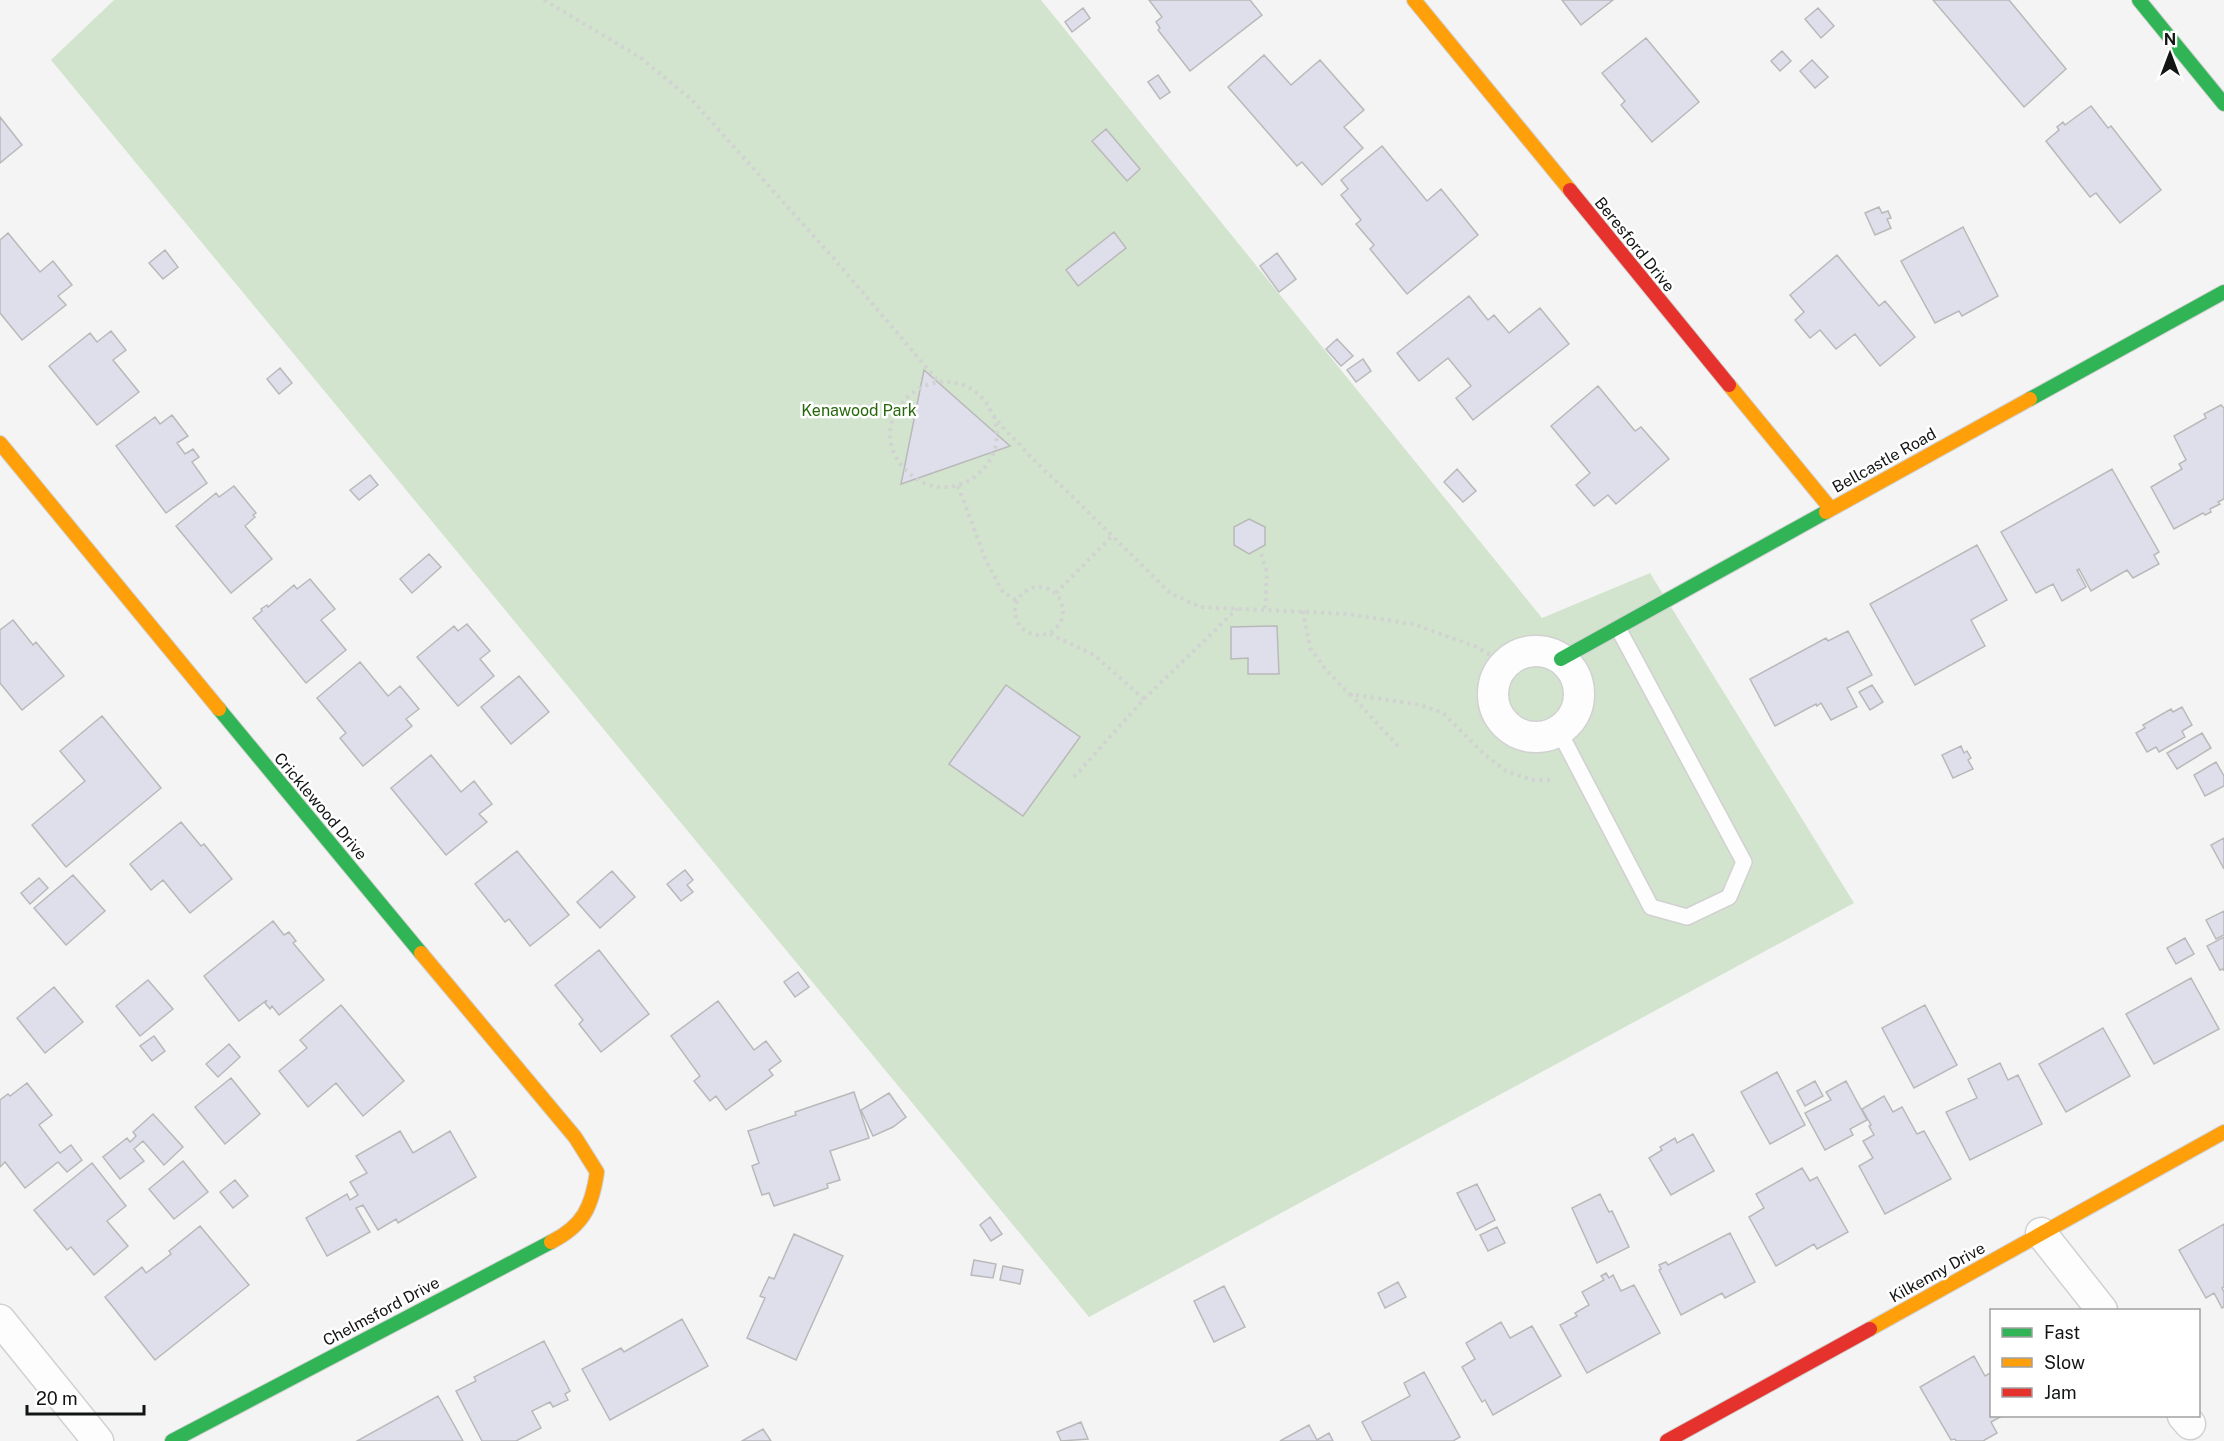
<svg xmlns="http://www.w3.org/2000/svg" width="2224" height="1441" font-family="'Public Sans',sans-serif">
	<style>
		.green { fill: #d2e4cd }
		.building { fill: #dedfeb; stroke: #b9b9ba; stroke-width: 1.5 }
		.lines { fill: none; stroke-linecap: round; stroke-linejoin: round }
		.lane-casing { stroke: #d1d1d1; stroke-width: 18 }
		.street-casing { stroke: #d1d1d1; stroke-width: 33 }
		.fast-casing { stroke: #d1d1d1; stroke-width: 16 }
		.slow-casing { stroke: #d1d1d1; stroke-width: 16 }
		.jam-casing { stroke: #d1d1d1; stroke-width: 16 }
		.path { stroke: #d1d2d2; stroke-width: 4; stroke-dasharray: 3 4.5; stroke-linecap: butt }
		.lane { stroke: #fdfdfd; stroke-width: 15 }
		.street { stroke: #fdfdfd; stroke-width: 30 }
		.fast { stroke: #30b455; stroke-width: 14 }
		.slow { stroke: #ff9f0a; stroke-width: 14 }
		.jam { stroke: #e5322d; stroke-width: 14 }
		.labels { text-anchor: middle; stroke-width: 5; stroke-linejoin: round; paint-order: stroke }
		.street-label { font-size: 16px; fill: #131414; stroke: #fff }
		.park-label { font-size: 16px; fill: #27670b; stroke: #fff }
	</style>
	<rect width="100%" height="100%" fill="#f4f4f4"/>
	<path class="green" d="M114 0H1041L1542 618 1650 573 1854 903 1089 1317 51 60Z"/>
	<path class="building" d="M1149 0H1250L1262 15 1190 71 1158 30 1160 28 1156 22 1162 17Z
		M1562 0H1613L1581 25Z
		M1933 0H2009L2066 69 2024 107Z
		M1083 8 1090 18 1072 32 1065 22Z
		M1818 8 1834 26 1821 38 1805 19Z
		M1646 38 1699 102 1652 142 1621 105 1625 101 1602 73Z
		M1782 51 1791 61 1780 71 1771 61Z
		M1264 55 1291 85 1320 60 1364 110 1344 127 1363 148 1322 185 1302 162 1297 166 1228 87Z
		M1812 60 1828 77 1815 88 1800 71Z
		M1158 75 1170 92 1160 99 1148 82Z
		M2091 106 2108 128 2111 126 2161 190 2120 223 2096 193 2090 197 2046 141 2059 130 2057 127 2063 122 2065 125Z
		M0 117 22 145 0 163Z
		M1106 129 1140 169 1127 181 1092 141Z
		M1382 146 1427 201 1441 189 1478 235 1407 294 1370 249 1374 245 1356 224 1361 220 1341 195 1348 189 1341 180Z
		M1879 207 1882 213 1888 211 1891 218 1887 219 1891 228 1875 235 1865 213Z
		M1963 227 1998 296 1962 316 1959 311 1935 323 1901 261Z
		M1114 232 1126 248 1078 286 1066 270Z
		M8 233 40 272 53 261 72 285 58 296 66 305 22 340 0 313V240Z
		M165 250 178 267 163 279 149 263Z
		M1277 253 1296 279 1279 292 1260 266Z
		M1837 255 1879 306 1885 301 1915 337 1880 366 1855 334 1836 349 1820 330 1810 338 1795 320 1804 312 1790 295Z
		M1469 296 1488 320 1494 315 1509 333 1540 308 1569 344 1473 420 1456 398 1471 386 1448 358 1419 381 1397 353Z
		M111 331 126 350 113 360 139 392 97 425 49 366 90 333 97 342Z
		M1337 339 1353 356 1341 366 1326 349Z
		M1363 359 1371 371 1356 382 1347 370Z
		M280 368 292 383 279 394 267 379Z
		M924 370 1010 446 901 484Z
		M1598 386 1635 431 1641 427 1669 459 1616 504 1608 495 1594 506 1576 485 1590 473 1551 426Z
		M2221 405 2224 408V499L2218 502 2220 504 2210 509 2211 512 2205 515 2203 513 2174 529 2151 487 2182 469 2179 464 2186 460 2174 436 2206 418 2204 414Z
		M172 415 188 436 177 443 185 454 193 449 199 457 192 462 207 483 166 513 116 446 155 417 160 424Z
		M1457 469 1476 491 1463 502 1444 482Z
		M2112 469 2159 552 2154 555 2159 564 2133 578 2127 570 2091 591 2079 569 2077 570 2086 587 2062 601 2053 584 2036 593 2001 532Z
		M370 475 378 485 359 500 350 490Z
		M234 486 256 513 253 515 255 517 245 526 272 559 231 593 176 526 216 493 219 497Z
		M1249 519 1265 527V545L1249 554 1234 545V527Z
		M1977 545 2007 600 1971 620 1985 646 1915 685 1870 604Z
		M429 554 441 567 412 593 400 579Z
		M310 579 335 609 321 620 346 650 306 683 253 618 262 611 261 609 267 605 268 607 294 585 297 589Z
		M13 620 33 645 36 642 64 676 22 710 0 683V630Z
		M467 624 490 651 480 659 494 676 458 706 417 657 454 626 458 631Z
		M1277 626 1279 674H1248V658L1231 659V627Z
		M1848 631 1872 675 1847 688 1857 707 1831 720 1821 703 1817 706 1816 704 1775 726 1750 679 1826 638 1828 641Z
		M360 662 388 696 400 686 419 709 406 719 412 726 363 766 340 738 346 733 317 698Z
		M519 676 549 712 511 744 481 707Z
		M1006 685 1080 737 1023 816 949 764Z
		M1872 685 1883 702 1870 710 1859 692Z
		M2182 707 2192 725 2182 731 2185 737 2159 752 2156 747 2147 752 2136 733 2145 728 2143 725 2171 709 2173 712Z
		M102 716 161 788 66 867 32 825 85 781 60 751Z
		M2202 733 2211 748 2177 769 2167 753Z
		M1961 746 1964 753 1967 751 1971 758 1968 760 1973 769 1953 778 1942 755Z
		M431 755 461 792 474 781 492 804 479 814 487 822 446 855 391 788Z
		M2216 762 2224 776V786L2205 796 2194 775Z
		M181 822 201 846 204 844 232 879 190 913 163 880 151 890 130 864Z
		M2224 838V869L2211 845Z
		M517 851 569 915 530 946 509 919 505 922 475 884Z
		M685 870 693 880 687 885 693 892 681 901 667 884Z
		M612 871 635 897 600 928 577 902Z
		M73 875 105 911 66 945 34 908Z
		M39 878 48 888 30 904 21 893Z
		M2224 911V935L2216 939 2206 920Z
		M273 921 284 935 289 932 296 941 293 943 324 980 279 1015 272 1006 270 1009 265 1003 267 1000 239 1021 204 976Z
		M2224 937V971L2223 969 2220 970 2207 946Z
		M2185 938 2194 954 2176 964 2167 948Z
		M599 950 649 1014 601 1052 579 1024 583 1020 555 985Z
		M798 972 809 987 795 997 784 982Z
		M2191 978 2219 1029 2154 1064 2126 1014Z
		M148 980 173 1009 140 1036 116 1006Z
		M54 987 83 1022 45 1053 17 1018Z
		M718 1001 754 1050 766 1041 781 1061 769 1070 773 1075 726 1110 716 1096 710 1101 694 1081 700 1076 671 1036Z
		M341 1005 404 1081 363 1116 336 1083 308 1107 279 1071 307 1048 300 1040Z
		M1925 1005 1957 1065 1914 1088 1882 1028Z
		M2103 1028 2130 1076 2066 1112 2039 1064Z
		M154 1036 165 1051 152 1061 140 1046Z
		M229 1044 240 1057 218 1077 206 1064Z
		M2000 1063 2008 1080 2018 1075 2042 1124 1970 1160 1946 1112 1977 1098 1968 1079Z
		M1777 1072 1805 1125 1770 1144 1741 1092Z
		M231 1078 260 1114 225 1144 195 1107Z
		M1815 1081 1823 1096 1805 1106 1797 1091Z
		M1846 1081 1867 1120 1850 1129 1853 1135 1825 1150 1805 1113 1831 1100 1826 1092Z
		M27 1083 52 1115 39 1125 60 1153 71 1145 82 1160 67 1172 58 1162 25 1188 5 1162 0 1167V1100L8 1094 10 1096Z
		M854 1092 869 1138 830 1151 840 1180 827 1184 828 1188 774 1206 769 1193 762 1195 752 1166 759 1163 748 1131 796 1115 795 1112Z
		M889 1093 906 1117 893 1127 873 1136 861 1110Z
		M1884 1096 1893 1112 1902 1107 1917 1134 1924 1131 1951 1179 1885 1214 1859 1166 1873 1158 1863 1141 1874 1135 1869 1126 1871 1125 1862 1109Z
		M153 1114 183 1147 164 1165 143 1141 134 1149 144 1161 120 1179 103 1157 127 1138 130 1142 136 1136 133 1132Z
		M400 1131 413 1153 450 1131 476 1177 398 1223 396 1219 378 1230 363 1205 356 1208 370 1232 327 1256 306 1218 347 1194 350 1200 358 1195 350 1182 367 1173 356 1156Z
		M1693 1134 1714 1171 1671 1195 1649 1158 1662 1150 1660 1147 1675 1138 1677 1143Z
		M183 1161 208 1192 174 1219 149 1189Z
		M92 1163 126 1206 107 1221 128 1246 94 1275 71 1247 67 1250 34 1210Z
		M1802 1168 1810 1181 1817 1177 1848 1232 1817 1249 1814 1244 1776 1266 1749 1217 1764 1208 1756 1194Z
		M235 1180 248 1196 233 1208 220 1192Z
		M1477 1184 1495 1220 1476 1230 1457 1193Z
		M1600 1194 1609 1212 1612 1211 1629 1247 1597 1263 1572 1208Z
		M990 1217 1002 1234 991 1241 980 1225Z
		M2224 1224V1287L2222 1288 2224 1292V1307L2222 1308 2214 1293 2206 1298 2179 1250Z
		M200 1226 249 1285 155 1360 105 1297 142 1267 146 1273 171 1254 169 1251Z
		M1497 1227 1505 1243 1488 1251 1480 1235Z
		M1730 1233 1755 1282 1725 1298 1722 1293 1681 1315 1659 1270 1661 1269 1659 1265 1666 1262 1668 1265Z
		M794 1234 843 1256 796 1360 747 1338 765 1298 760 1296 769 1277 774 1279Z
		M974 1260 996 1264 993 1278 971 1275Z
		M1003 1266 1023 1270 1020 1284 1000 1280Z
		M1606 1273 1609 1278 1613 1275 1621 1291 1634 1285 1660 1333 1587 1373 1560 1325 1577 1316 1575 1313 1589 1305 1582 1292 1604 1280 1601 1276Z
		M1398 1282 1406 1297 1385 1308 1378 1293Z
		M1224 1286 1245 1327 1214 1342 1194 1301Z
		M682 1319 708 1366 610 1420 582 1369 621 1348 624 1352Z
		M1501 1322 1510 1338 1532 1326 1561 1376 1493 1415 1485 1400 1482 1402 1462 1367 1475 1359 1466 1343Z
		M544 1341 570 1391 565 1394 568 1400 553 1407 550 1402 532 1411 541 1428 516 1441H482L456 1391 476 1381 474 1377Z
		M1974 1356 1985 1376 1992 1372V1416H2002L1991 1422 1997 1433 1983 1441H1956L1955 1439 1951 1440 1920 1387Z
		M1424 1372 1460 1437 1453 1441H1372L1362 1422 1410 1396 1404 1383Z
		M438 1396 463 1441H357Z
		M1081 1422 1088 1439 1061 1441 1057 1432Z
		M1309 1425 1317 1440 1329 1433 1333 1441H1280Z
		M763 1429 771 1441H742Z"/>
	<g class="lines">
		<g class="lane-casing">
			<path id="lane" d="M1559 731 1651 907 1687 917 1729 897 1744 862 1618 628"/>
		</g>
		<g class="street-casing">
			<path id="street" d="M1493 694a43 43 0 1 1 86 0a43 43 0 1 1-86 0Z
				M2041 1233 2102 1310
				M0 1320 98 1441
				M2183 1416 2190 1424"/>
		</g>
		<g class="fast-casing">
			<path id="fast" d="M2139 0 2224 104
				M2030 399 2224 292
				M1561 659 1826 512
				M219 709 421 953
				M172 1441 551 1242"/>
		</g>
		<g class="slow-casing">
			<path id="slow" d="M1414 0 1570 190
				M1729 385 1831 509
				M0 443 219 709
				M1826 512 2030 399
				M421 953 575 1137 597 1172C592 1207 583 1226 551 1242
				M1870 1329 2224 1132"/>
		</g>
		<g class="jam-casing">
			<path id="jam" d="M1570 190 1729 385
				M1667 1441 1870 1329"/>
		</g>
		<path class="path" d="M544 0 641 58 692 100 836 261 938 381
			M994 416C995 422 997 428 997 434 997 464 970 489 941 487 925 486 912 478 902 466 860 415 939 349 984 400 988 404 990 411 994 416 1001 427 1012 436 1021 446 1037 464 1055 480 1073 497 1105 529 1138 561 1170 593L1200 607 1348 614 1413 624 1474 646 1506 663
			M958 486 987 563 1003 592 1017 601
			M1261 554 1267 572 1265 610
			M1015 611a24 24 0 1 1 48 0a24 24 0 1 1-48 0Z
			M1056 593 1112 536
			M1303 611 1310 648 1324 667 1349 694 1421 705 1443 713 1484 754 1506 771 1532 780H1554
			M1050 634 1094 655 1144 699
			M1350 694 1398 746
			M1074 777 1144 699 1237 609"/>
		<use href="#lane" class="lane"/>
		<use href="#street" class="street"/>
		<use href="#fast" class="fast"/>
		<use href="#slow" class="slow"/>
		<use href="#jam" class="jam"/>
	</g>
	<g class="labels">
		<g class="street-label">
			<text transform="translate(1635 244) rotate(51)" y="6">Beresford Drive</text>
			<text transform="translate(1884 460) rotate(-29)" y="6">Bellcastle Road</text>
			<text transform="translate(321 806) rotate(50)" y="6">Cricklewood Drive</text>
			<text transform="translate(1937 1272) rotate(-29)" y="6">Kilkenny Drive</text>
			<text transform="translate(381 1311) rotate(-28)" y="6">Chelmsford Drive</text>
		</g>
		<g class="park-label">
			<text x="859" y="416">Kenawood Park</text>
		</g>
	</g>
	<rect x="1990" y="1309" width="210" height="108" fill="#ffffff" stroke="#a1a1a1" stroke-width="1.5"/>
	<rect x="2002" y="1328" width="30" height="9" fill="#30b455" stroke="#a1a1a1" stroke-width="1.5"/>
	<text x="2044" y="1339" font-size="18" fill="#131414">Fast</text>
	<rect x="2002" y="1358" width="30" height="9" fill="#ff9f0a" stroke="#a1a1a1" stroke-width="1.5"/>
	<text x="2044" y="1369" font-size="18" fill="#131414">Slow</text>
	<rect x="2002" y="1388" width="30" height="9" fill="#e5322d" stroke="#a1a1a1" stroke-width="1.5"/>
	<text x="2044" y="1399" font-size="18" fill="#131414">Jam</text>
	<g transform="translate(2170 54)" stroke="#ffffff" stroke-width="4.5" paint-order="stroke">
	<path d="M0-4.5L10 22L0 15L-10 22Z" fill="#131414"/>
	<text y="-9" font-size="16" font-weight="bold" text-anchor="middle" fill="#131414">N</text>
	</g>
	<path d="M27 1405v9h117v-9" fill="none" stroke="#131414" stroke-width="3"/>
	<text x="36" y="1405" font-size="18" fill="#131414" stroke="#ffffff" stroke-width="4.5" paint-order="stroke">20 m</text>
</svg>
